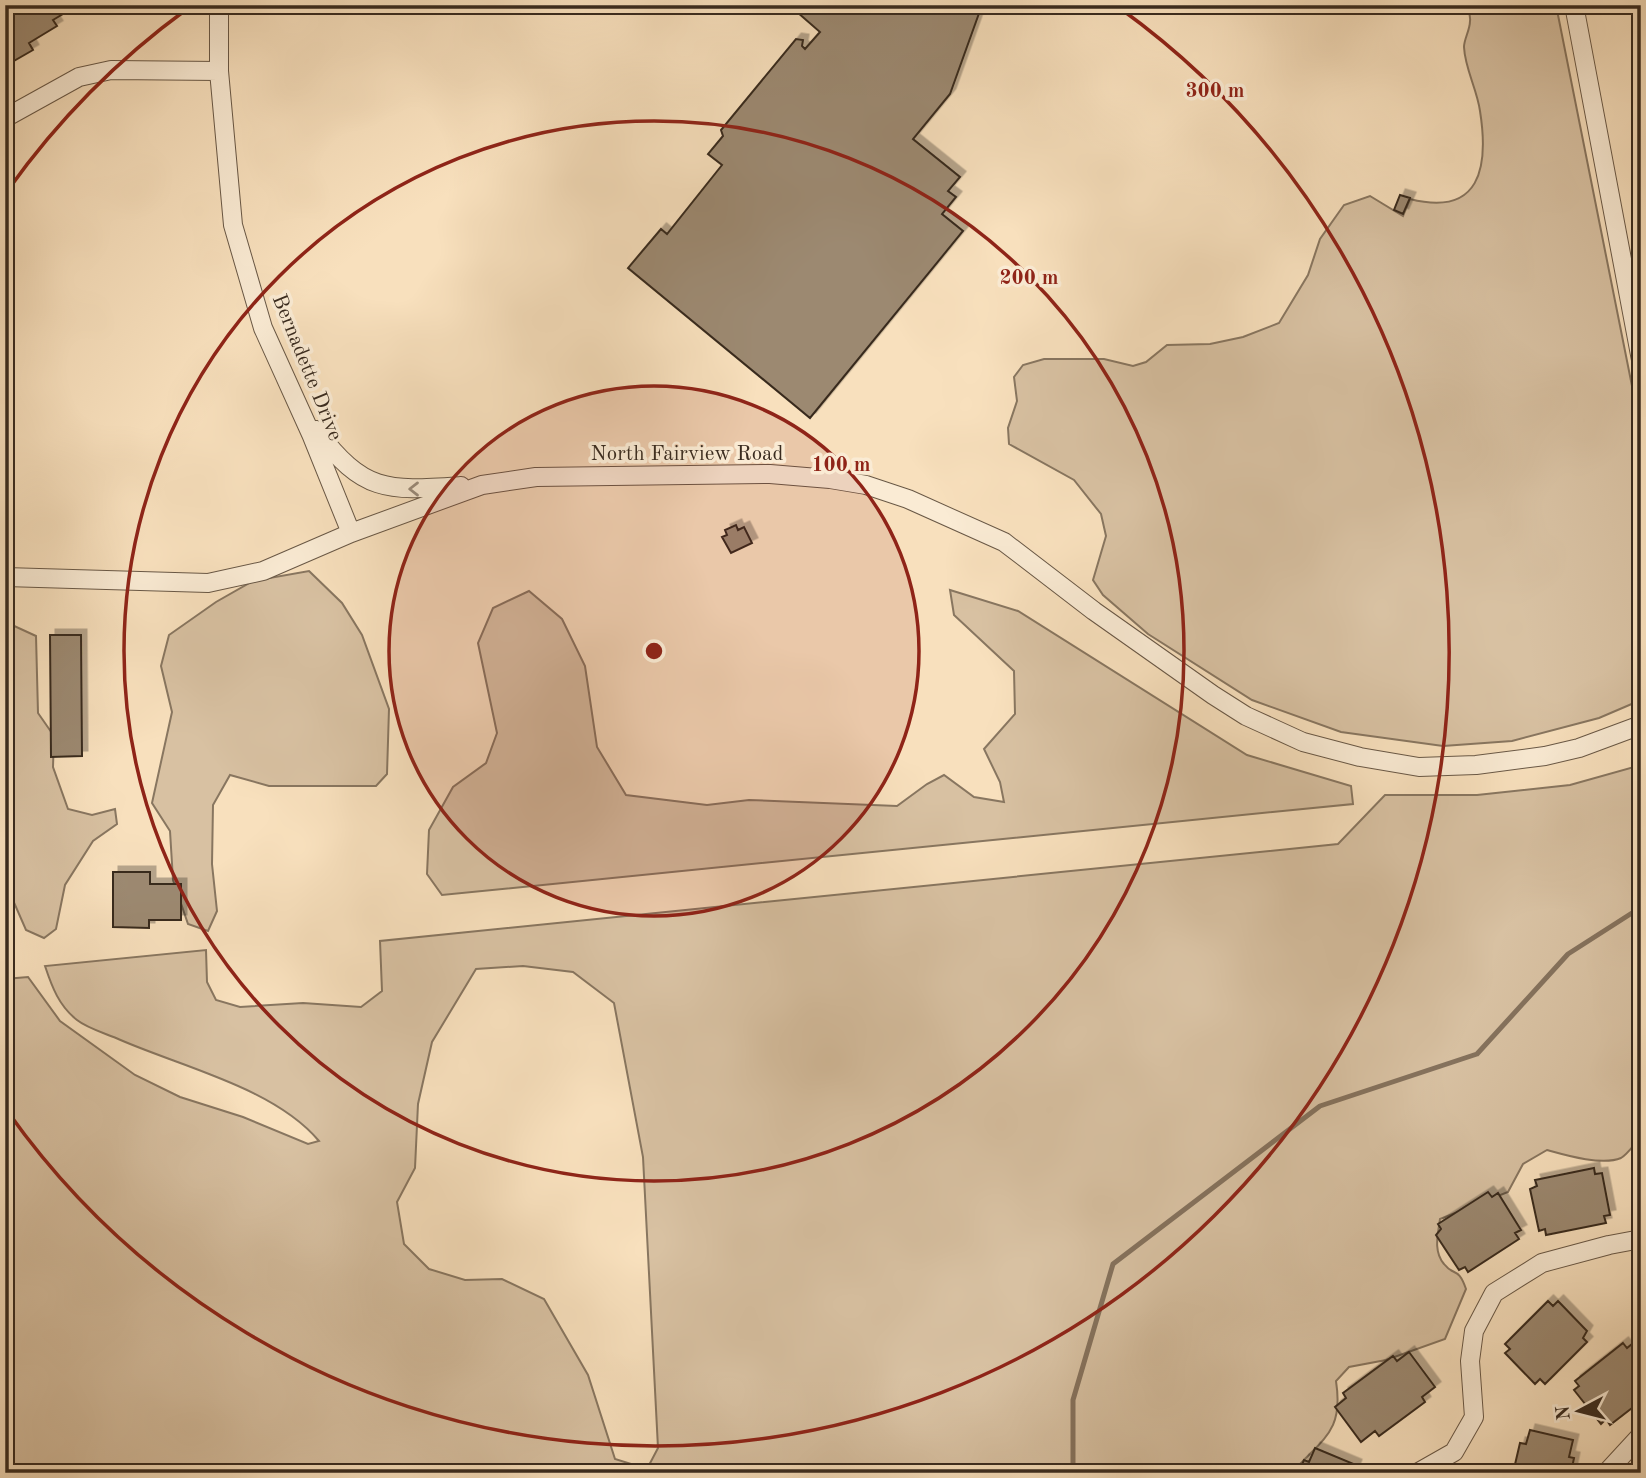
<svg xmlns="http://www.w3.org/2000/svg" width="1646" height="1478" font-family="'Old Standard TT',serif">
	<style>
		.green { fill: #d8c1a2; stroke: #887660; stroke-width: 2; fill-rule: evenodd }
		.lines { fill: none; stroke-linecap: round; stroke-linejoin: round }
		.stream { stroke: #85725d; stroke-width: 5 }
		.building { fill: #9c8971; stroke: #392b1f; stroke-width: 2; filter: url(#shadow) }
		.minor-casing { stroke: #695846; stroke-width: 20 }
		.minor { stroke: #faebd4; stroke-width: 18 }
		.oneway { stroke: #9a8b7a }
		.ring { fill: none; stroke: #8f2418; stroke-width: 3.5 }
		.labels { text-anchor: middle; stroke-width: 7; stroke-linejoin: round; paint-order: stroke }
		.street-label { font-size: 21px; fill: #392b1f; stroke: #faebd4 }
		.centre { fill: #8f2418; stroke: #faebd4; stroke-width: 3.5 }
		.ring-label { font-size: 21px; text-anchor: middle; font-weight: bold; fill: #8f2418; stroke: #faebd4; stroke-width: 7; stroke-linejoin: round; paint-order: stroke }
	</style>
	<defs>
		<filter id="shadow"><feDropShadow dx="5.5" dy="-5.5" stdDeviation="0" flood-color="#0004"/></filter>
	</defs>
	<rect width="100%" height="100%" fill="#f8e0bd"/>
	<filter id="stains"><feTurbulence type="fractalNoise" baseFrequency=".00286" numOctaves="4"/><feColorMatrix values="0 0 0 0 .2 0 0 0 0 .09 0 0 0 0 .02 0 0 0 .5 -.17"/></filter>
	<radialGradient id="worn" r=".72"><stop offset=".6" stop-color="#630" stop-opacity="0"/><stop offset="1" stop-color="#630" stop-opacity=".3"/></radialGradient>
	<path class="green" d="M1467 5H1556L1641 431V700L1599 718 1512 741 1443 746 1341 732 1252 700 1148 634 1103 595 1093 580 1106 536 1101 514 1074 480 1009 444 1008 428 1017 401 1014 377 1023 365 1044 359H1104L1133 366 1146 362 1167 345 1210 344 1243 337 1279 323 1308 275 1320 239 1344 205 1370 196 1403 216 1410 199C1480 217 1489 168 1480 111 1477 89 1465 69 1464 47 1464 39 1470 30 1470 21 1471 16 1468 10 1467 5Z
		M309 571 342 603 362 635 389 709 387 774 376 786H269L230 775 213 805 212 864 217 911 208 931 188 924 173 880 170 831 152 803 172 712 161 666 169 635 216 602 253 581Z
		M950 590 1018 611 1247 755 1351 786 1353 804 442 895 427 874 429 830 453 787 486 763 497 733 478 643 493 608 529 591 562 619 585 666 597 747 626 795 707 805 749 800 897 806 927 784 944 775 974 797 1004 802 1000 782 984 749 1015 714 1014 671 954 615Z
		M5 601 12 625 36 636 38 713 54 736 53 767 68 809 92 815 115 809 117 824 93 841 65 885 56 929 44 938 26 930 12 898 5 856Z
		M1641 765V1137C1635 1143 1628 1154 1621 1158 1602 1166 1565 1155 1547 1150L1523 1164 1508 1192 1440 1219C1438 1234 1433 1251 1444 1264 1454 1277 1458 1266 1466 1289L1445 1339 1386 1360 1349 1367 1336 1381C1344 1433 1322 1438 1292 1473H5V979L28 977 60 1021 135 1075 180 1097 243 1117 308 1144 319 1141C274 1087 178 1066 116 1038 104 1033 87 1028 77 1020 59 1006 52 987 45 966L206 950 207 982 216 1000 240 1007 303 1003 361 1007 382 991 380 941 1338 844 1385 795H1477L1570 785ZM523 966 573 972 614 1003 643 1157 658 1448 647 1469 615 1459 588 1375 544 1299 502 1279 465 1280 429 1269 404 1244 397 1202 415 1168 418 1104 432 1042 476 969Z"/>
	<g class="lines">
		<path class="stream" d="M1073 1473V1400L1113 1264 1320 1106 1477 1054 1568 954 1632 913 1641 912"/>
	</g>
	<path class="building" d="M5 5H78L53 20 57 26 29 43 33 50 5 66Z
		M789 5H982L950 94 913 139 960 177 948 191 956 197 942 214 963 231 810 418 628 268 661 229 667 234 722 165 708 154 723 136 721 130 796 39 803 40 802 46 805 49 820 32Z
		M1400 195 1410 198 1403 214 1394 210Z
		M736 525 738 530 744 527 752 543 731 553 722 537 727 535 725 530Z
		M50 635H81L82 756 51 757Z
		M113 872H150V884H181V920H149V928L113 927Z
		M1594 1168 1595 1174 1602 1173 1610 1215 1604 1216 1606 1223 1546 1235 1545 1229 1539 1231 1530 1189 1537 1186 1535 1180Z
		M1488 1192 1492 1197 1498 1193 1521 1230 1515 1233 1519 1239 1468 1272 1465 1267 1459 1270 1436 1235 1441 1229 1438 1224Z
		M1548 1301 1553 1306 1558 1301 1587 1331 1583 1338 1587 1342 1545 1384 1540 1379 1535 1384 1505 1353 1510 1349 1505 1344Z
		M1623 1343 1627 1348 1632 1344 1641 1355V1401L1610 1425 1606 1419 1601 1424 1574 1390 1579 1386 1575 1381Z
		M1409 1352 1435 1387 1422 1397 1425 1402 1379 1436 1375 1431 1361 1442 1335 1407 1346 1398 1343 1393 1393 1356 1397 1361Z
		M1530 1430 1573 1440 1569 1457 1574 1458 1571 1473H1513L1520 1443 1526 1444Z
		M1315 1448 1356 1465 1353 1473H1298L1304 1460 1309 1462Z"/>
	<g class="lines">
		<g class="minor-casing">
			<path id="minor" d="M219 5V71L233 225 263 328 311 434 351 533
				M1574 5 1641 360
				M5 118 79 77 111 70 219 71
				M316 430C364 493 386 491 461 486
				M5 577 208 583 263 571 351 533 482 485 536 477 770 474 830 479 866 485 908 499 1004 542 1094 611 1213 695 1246 716 1303 742 1360 757 1419 767 1476 765 1545 756 1579 748 1641 725
				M1417 1473 1454 1452 1474 1417 1470 1361 1474 1331 1494 1293 1542 1263 1609 1245 1641 1239
				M1606 1473 1641 1435"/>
		</g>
		<use href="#minor" class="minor"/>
	</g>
	<defs><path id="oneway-chevron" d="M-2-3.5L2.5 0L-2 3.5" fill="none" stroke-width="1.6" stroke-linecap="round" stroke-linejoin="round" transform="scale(1.75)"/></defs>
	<use class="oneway" href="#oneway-chevron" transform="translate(414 489) rotate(180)"/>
	<circle cx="654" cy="651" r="265" fill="#8f2418" fill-opacity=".12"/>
	<g class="ring">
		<circle cx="654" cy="651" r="265"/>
		<circle cx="654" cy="651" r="530"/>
		<path d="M8 190A794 794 0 0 1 187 9M1121 9A794 794 0 1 1 8 1112"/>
	</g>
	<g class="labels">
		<g class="street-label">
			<text transform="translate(308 367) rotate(68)" y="7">Bernadette Drive</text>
			<text x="687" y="460">North Fairview Road</text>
		</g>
	</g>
	<circle cx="654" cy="651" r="10" class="centre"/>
	<g class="ring-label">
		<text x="1215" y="97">300 m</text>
		<text x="1029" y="284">200 m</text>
		<text x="841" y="471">100 m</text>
	</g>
	<rect width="1646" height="1478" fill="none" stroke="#f8e0bd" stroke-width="28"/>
	<rect x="7" y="7" width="1632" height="1464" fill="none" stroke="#392b1f" stroke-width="3.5"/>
	<rect x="14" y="14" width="1618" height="1450" fill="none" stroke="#392b1f" stroke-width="2"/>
	<g transform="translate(1579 1411) rotate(263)" stroke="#faebd4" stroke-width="5" paint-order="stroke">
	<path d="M0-5L12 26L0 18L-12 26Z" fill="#392b1f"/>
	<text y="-10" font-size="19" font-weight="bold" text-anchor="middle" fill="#392b1f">N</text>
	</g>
	<rect width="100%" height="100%" filter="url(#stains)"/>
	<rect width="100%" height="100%" fill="url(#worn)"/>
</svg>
